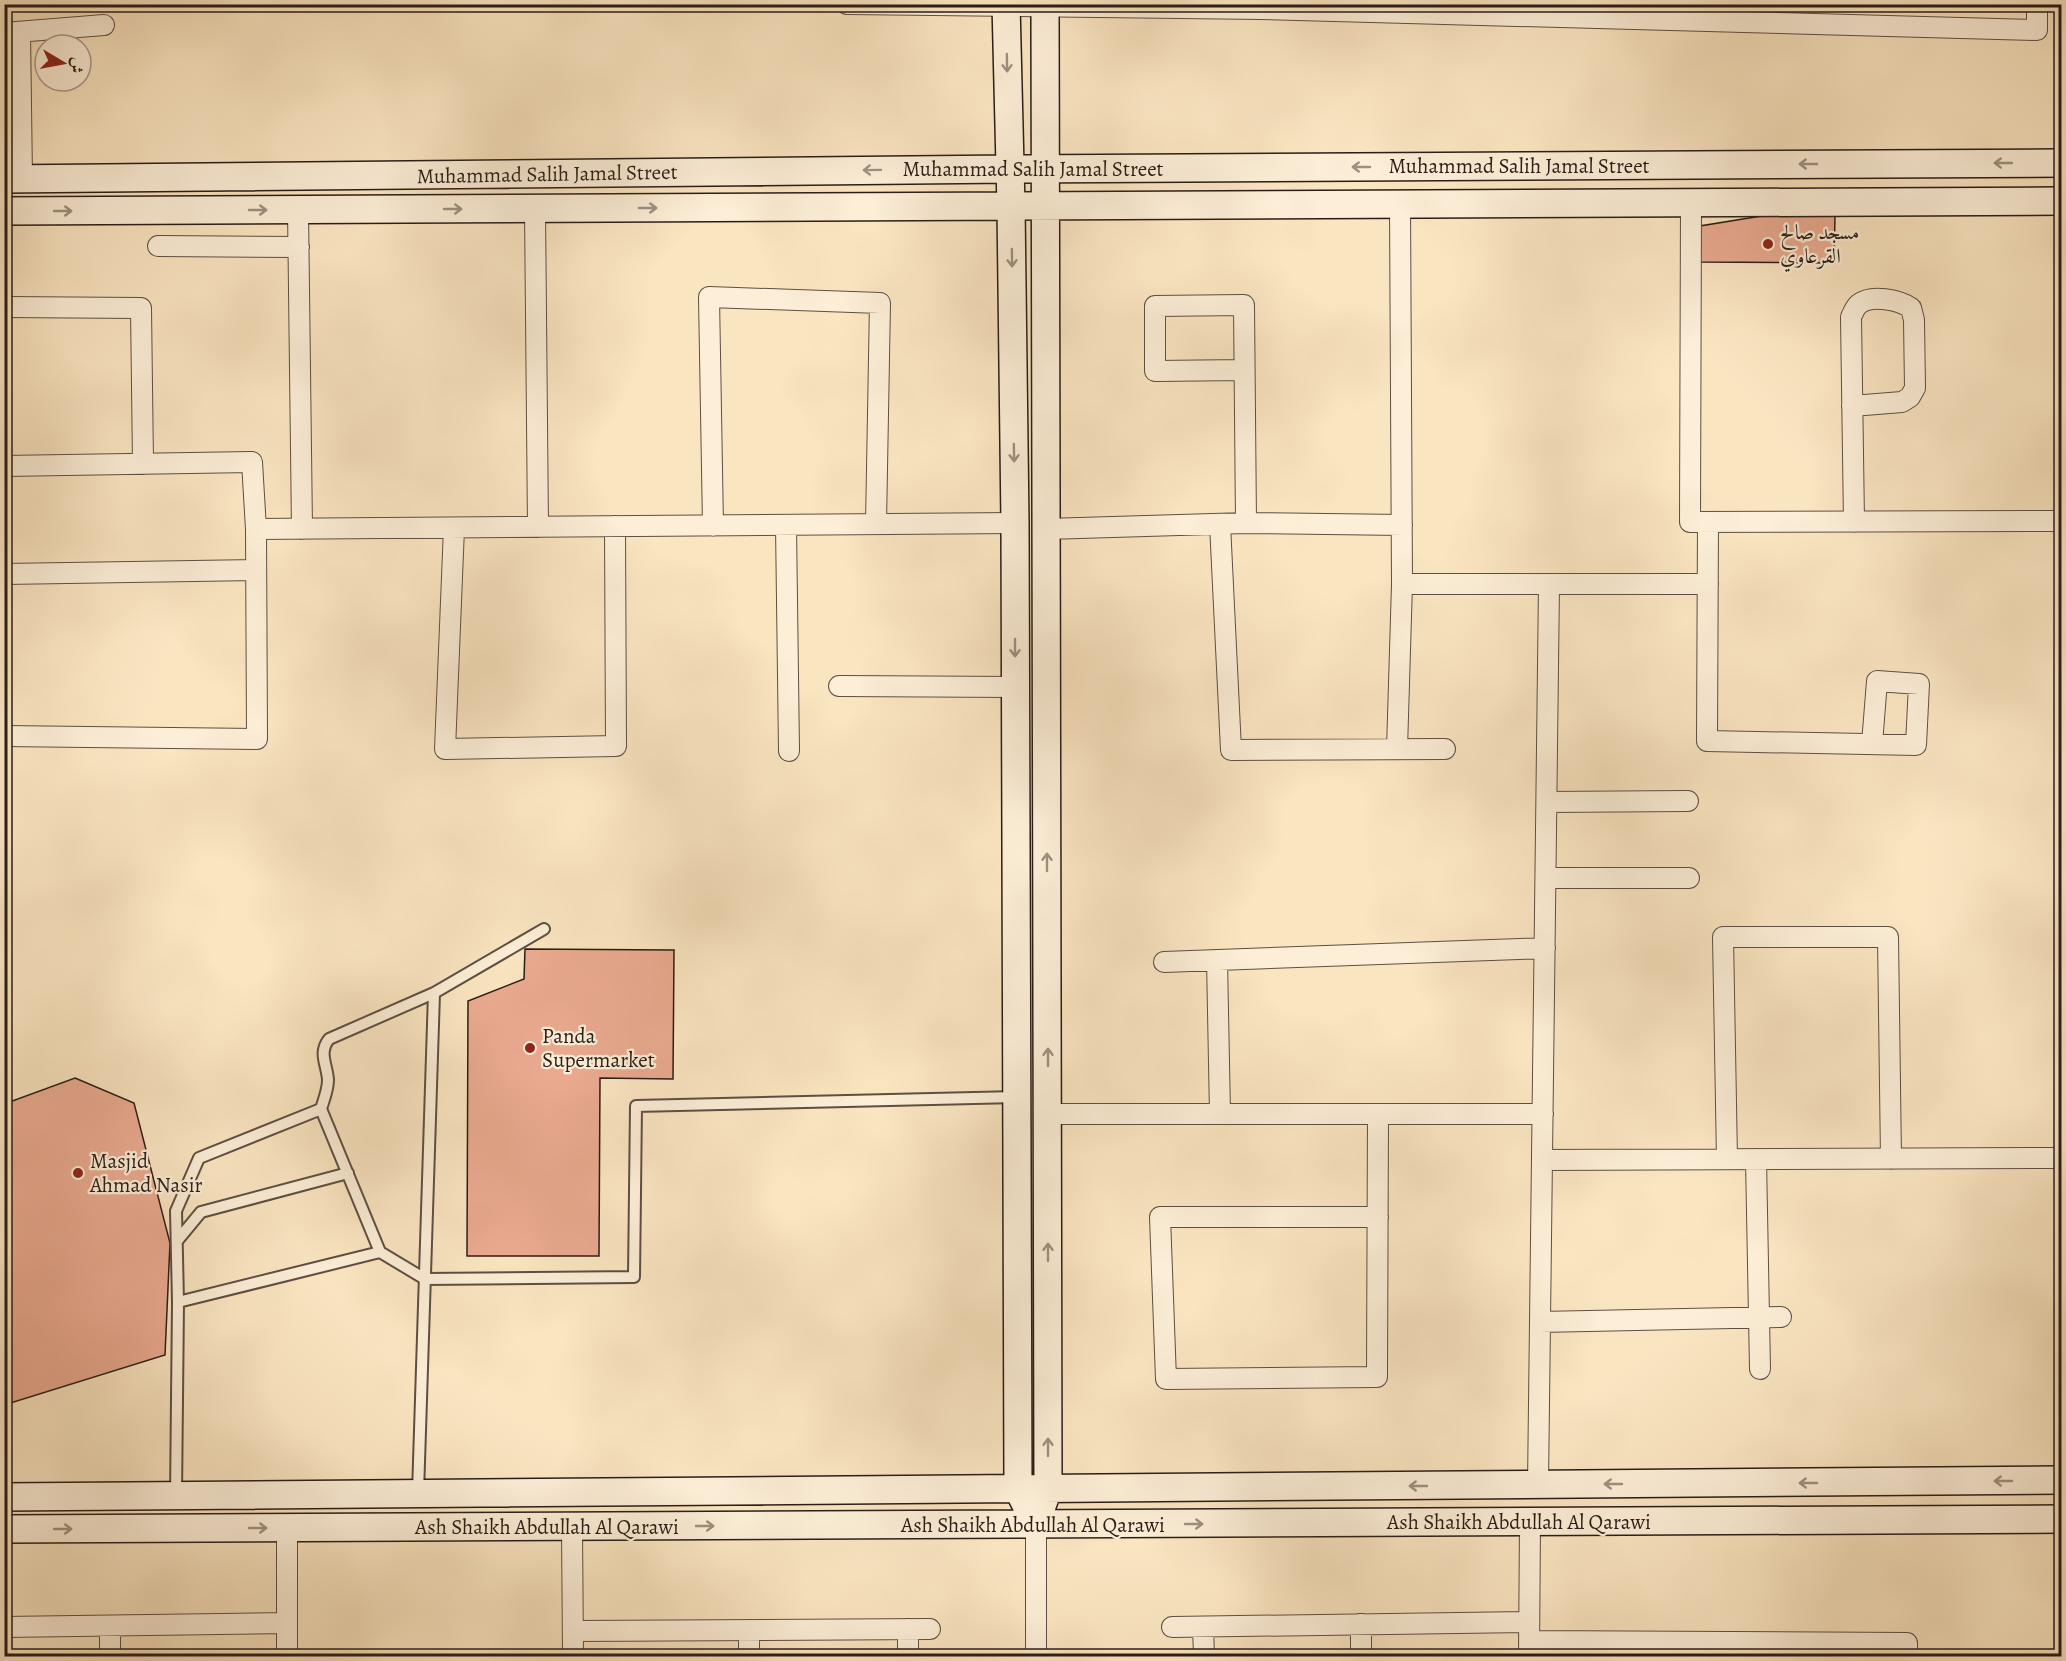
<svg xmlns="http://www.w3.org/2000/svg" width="2066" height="1661" font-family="Alegreya,Amiri,serif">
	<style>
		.building { fill: #eaaa90; stroke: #2a1d17; stroke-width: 1.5 }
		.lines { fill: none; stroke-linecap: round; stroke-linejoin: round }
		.lane-casing { stroke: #5e4f42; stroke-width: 14 }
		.street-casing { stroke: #5e4f42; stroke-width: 22 }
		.secondary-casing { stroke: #2a1d17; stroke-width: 30 }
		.lane { stroke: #fceed7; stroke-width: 10 }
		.street { stroke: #fceed7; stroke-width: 20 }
		.secondary { stroke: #fceed7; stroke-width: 27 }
		.oneway { stroke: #9e9081 }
		.poi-dot { fill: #8f2418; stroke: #fceed7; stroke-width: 2 }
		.labels { text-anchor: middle; stroke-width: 4.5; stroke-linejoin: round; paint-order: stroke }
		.street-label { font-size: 21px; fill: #2a1d17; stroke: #fceed7 }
		.poi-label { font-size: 21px; fill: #2a1d17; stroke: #fceed7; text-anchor: start }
	</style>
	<rect width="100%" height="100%" fill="#fae5c1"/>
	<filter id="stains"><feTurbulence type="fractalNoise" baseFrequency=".00333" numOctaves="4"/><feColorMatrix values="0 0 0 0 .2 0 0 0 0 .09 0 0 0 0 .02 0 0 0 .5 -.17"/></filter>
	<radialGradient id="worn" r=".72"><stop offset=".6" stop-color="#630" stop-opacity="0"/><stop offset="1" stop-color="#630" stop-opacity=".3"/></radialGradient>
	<path class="building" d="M1780 213 1835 215 1834 263 1700 262V226Z
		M525 949 674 950 673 1079 600 1078 599 1256H467L468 1001 524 979Z
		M75 1078 134 1103 170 1243 165 1355 4 1405V1104Z"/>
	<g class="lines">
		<g class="lane-casing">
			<path id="lane" d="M321 1109C324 1099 328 1090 328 1080 327 1064 318 1053 329 1039L434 993
				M177 1241 201 1212 348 1173
				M178 1302 176 1211 199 1158 321 1109 380 1252
				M418 1493 434 993 544 929
				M176 1496 178 1302 380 1252 425 1279 634 1277 636 1106 1017 1097"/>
		</g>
		<g class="street-casing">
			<path id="street" d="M847 4 1261 9 2037 30V4
				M20 32 22 179
				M4 33 104 25
				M1691 203 1690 522 2062 521
				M535 209 538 527
				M298 210 302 529
				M158 246 299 247
				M4 307 141 308 143 464
				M1244 370 1155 371V306L1244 305 1246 523
				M1852 406 1902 402 1910 397 1915 388 1914 320 1911 308C1899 300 1872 294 1859 304 1855 307 1853 313 1851 317L1854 522
				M4 466 252 462 256 529 257 739 4 736
				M1708 522 1707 741 1916 745 1919 684 1877 681 1872 744
				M1220 524 1231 750 1445 749
				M786 525 789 751
				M713 526 709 297 880 303 876 524
				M454 528 445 749 616 746 615 526
				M256 529 1015 523
				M1046 529 1246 523 1402 525
				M4 574 256 570
				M1402 584H1708
				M839 686 1016 687
				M1397 749 1402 584 1400 204
				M1547 802 1688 801
				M1546 878H1689
				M1217 960 1220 1114
				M1164 962 1545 948
				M1048 1114H1543
				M1727 1159 1723 937H1888L1891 1159
				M1756 1159 1760 1369
				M1542 1160 2062 1158
				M1378 1217H1160L1166 1379 1377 1377 1378 1114
				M1540 1322 1781 1317
				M1538 1485 1549 584
				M572 1527 573 1656
				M1361 1624V1656
				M110 1626V1656
				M4 1627 287 1623
				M1172 1627 1529 1622
				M1203 1627 1204 1656
				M908 1629V1656
				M573 1631 930 1629
				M1529 1641 1907 1643V1656
				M287 1656V1528
				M749 1656V1630
				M1036 1656V1525
				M1529 1656 1530 1522"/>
		</g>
		<g class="secondary-casing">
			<path id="secondary" d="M1006 4 1011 207 1015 523 1018 1489 1026 1505
				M4 179 1010 169 2062 163
				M4 211 2062 201
				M4 1497 2062 1480
				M1042 1506 1048 1489 1045 4
				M4 1529 2062 1519"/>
		</g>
		<use href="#lane" class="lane"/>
		<use href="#street" class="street"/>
		<use href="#secondary" class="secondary"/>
	</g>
	<defs><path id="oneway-shaft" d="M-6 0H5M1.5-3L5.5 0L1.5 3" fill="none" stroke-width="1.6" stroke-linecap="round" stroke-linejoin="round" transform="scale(1.5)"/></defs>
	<g class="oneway">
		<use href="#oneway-shaft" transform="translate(1007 63) rotate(89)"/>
		<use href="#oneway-shaft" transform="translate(2003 163) rotate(180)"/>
		<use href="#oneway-shaft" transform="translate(1808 164) rotate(180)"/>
		<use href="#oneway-shaft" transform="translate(1361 167) rotate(180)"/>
		<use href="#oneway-shaft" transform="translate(872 170) rotate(179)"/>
		<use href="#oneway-shaft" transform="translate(648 208)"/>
		<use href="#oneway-shaft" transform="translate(453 209)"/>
		<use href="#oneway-shaft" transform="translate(258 210)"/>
		<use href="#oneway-shaft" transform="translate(63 211)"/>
		<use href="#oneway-shaft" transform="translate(1012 258) rotate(89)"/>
		<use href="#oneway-shaft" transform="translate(1014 453) rotate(89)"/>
		<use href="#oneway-shaft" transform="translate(1015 648) rotate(90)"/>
		<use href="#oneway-shaft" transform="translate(1047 862) rotate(-90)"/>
		<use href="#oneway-shaft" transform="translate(1048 1057) rotate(-90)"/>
		<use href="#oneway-shaft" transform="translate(1048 1252) rotate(-90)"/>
		<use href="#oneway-shaft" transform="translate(1048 1447) rotate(-90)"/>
		<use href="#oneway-shaft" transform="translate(2003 1481) rotate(180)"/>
		<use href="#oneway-shaft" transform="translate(1808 1483) rotate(180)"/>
		<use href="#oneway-shaft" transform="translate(1613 1484) rotate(180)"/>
		<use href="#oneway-shaft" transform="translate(1418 1486) rotate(180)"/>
		<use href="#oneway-shaft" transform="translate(1194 1524)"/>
		<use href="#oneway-shaft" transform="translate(705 1526)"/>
		<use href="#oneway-shaft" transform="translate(258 1528)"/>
		<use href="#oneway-shaft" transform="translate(63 1529)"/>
	</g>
	<g class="poi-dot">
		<circle cx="1768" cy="244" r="6"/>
		<circle cx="530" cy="1048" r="6"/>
		<circle cx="78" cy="1173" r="6"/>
	</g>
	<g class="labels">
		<g class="street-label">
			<text x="1519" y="173">Muhammad Salih Jamal Street</text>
			<text x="1033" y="176">Muhammad Salih Jamal Street</text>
			<text transform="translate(547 174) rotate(-1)" y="7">Muhammad Salih Jamal Street</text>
			<text x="1519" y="1529">Ash Shaikh Abdullah Al Qarawi</text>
			<text x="1033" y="1532">Ash Shaikh Abdullah Al Qarawi</text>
			<text x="547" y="1534">Ash Shaikh Abdullah Al Qarawi</text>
		</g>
		<g class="poi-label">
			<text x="1780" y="239">مسجد صالح<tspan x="1780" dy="24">القرعاوي</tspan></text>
			<text x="542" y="1043">Panda<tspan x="542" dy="24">Supermarket</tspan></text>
			<text x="90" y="1168">Masjid<tspan x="90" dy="24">Ahmad Nasir</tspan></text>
		</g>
	</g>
	<rect width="2066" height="1661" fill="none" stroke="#fae5c1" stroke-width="24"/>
	<rect x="6" y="6" width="2054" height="1649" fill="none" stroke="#2a1d17" stroke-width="3"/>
	<rect x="12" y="12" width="2042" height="1637" fill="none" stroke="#2a1d17" stroke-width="1.5"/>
	<g transform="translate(63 63) rotate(100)"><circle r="28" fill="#fceed7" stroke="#a89a8a" stroke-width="1.5"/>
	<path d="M0-4.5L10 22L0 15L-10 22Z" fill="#8f2418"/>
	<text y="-9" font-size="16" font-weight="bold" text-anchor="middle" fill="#2a1d17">ش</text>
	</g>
	<rect width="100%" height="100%" filter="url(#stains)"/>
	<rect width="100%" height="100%" fill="url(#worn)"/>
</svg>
